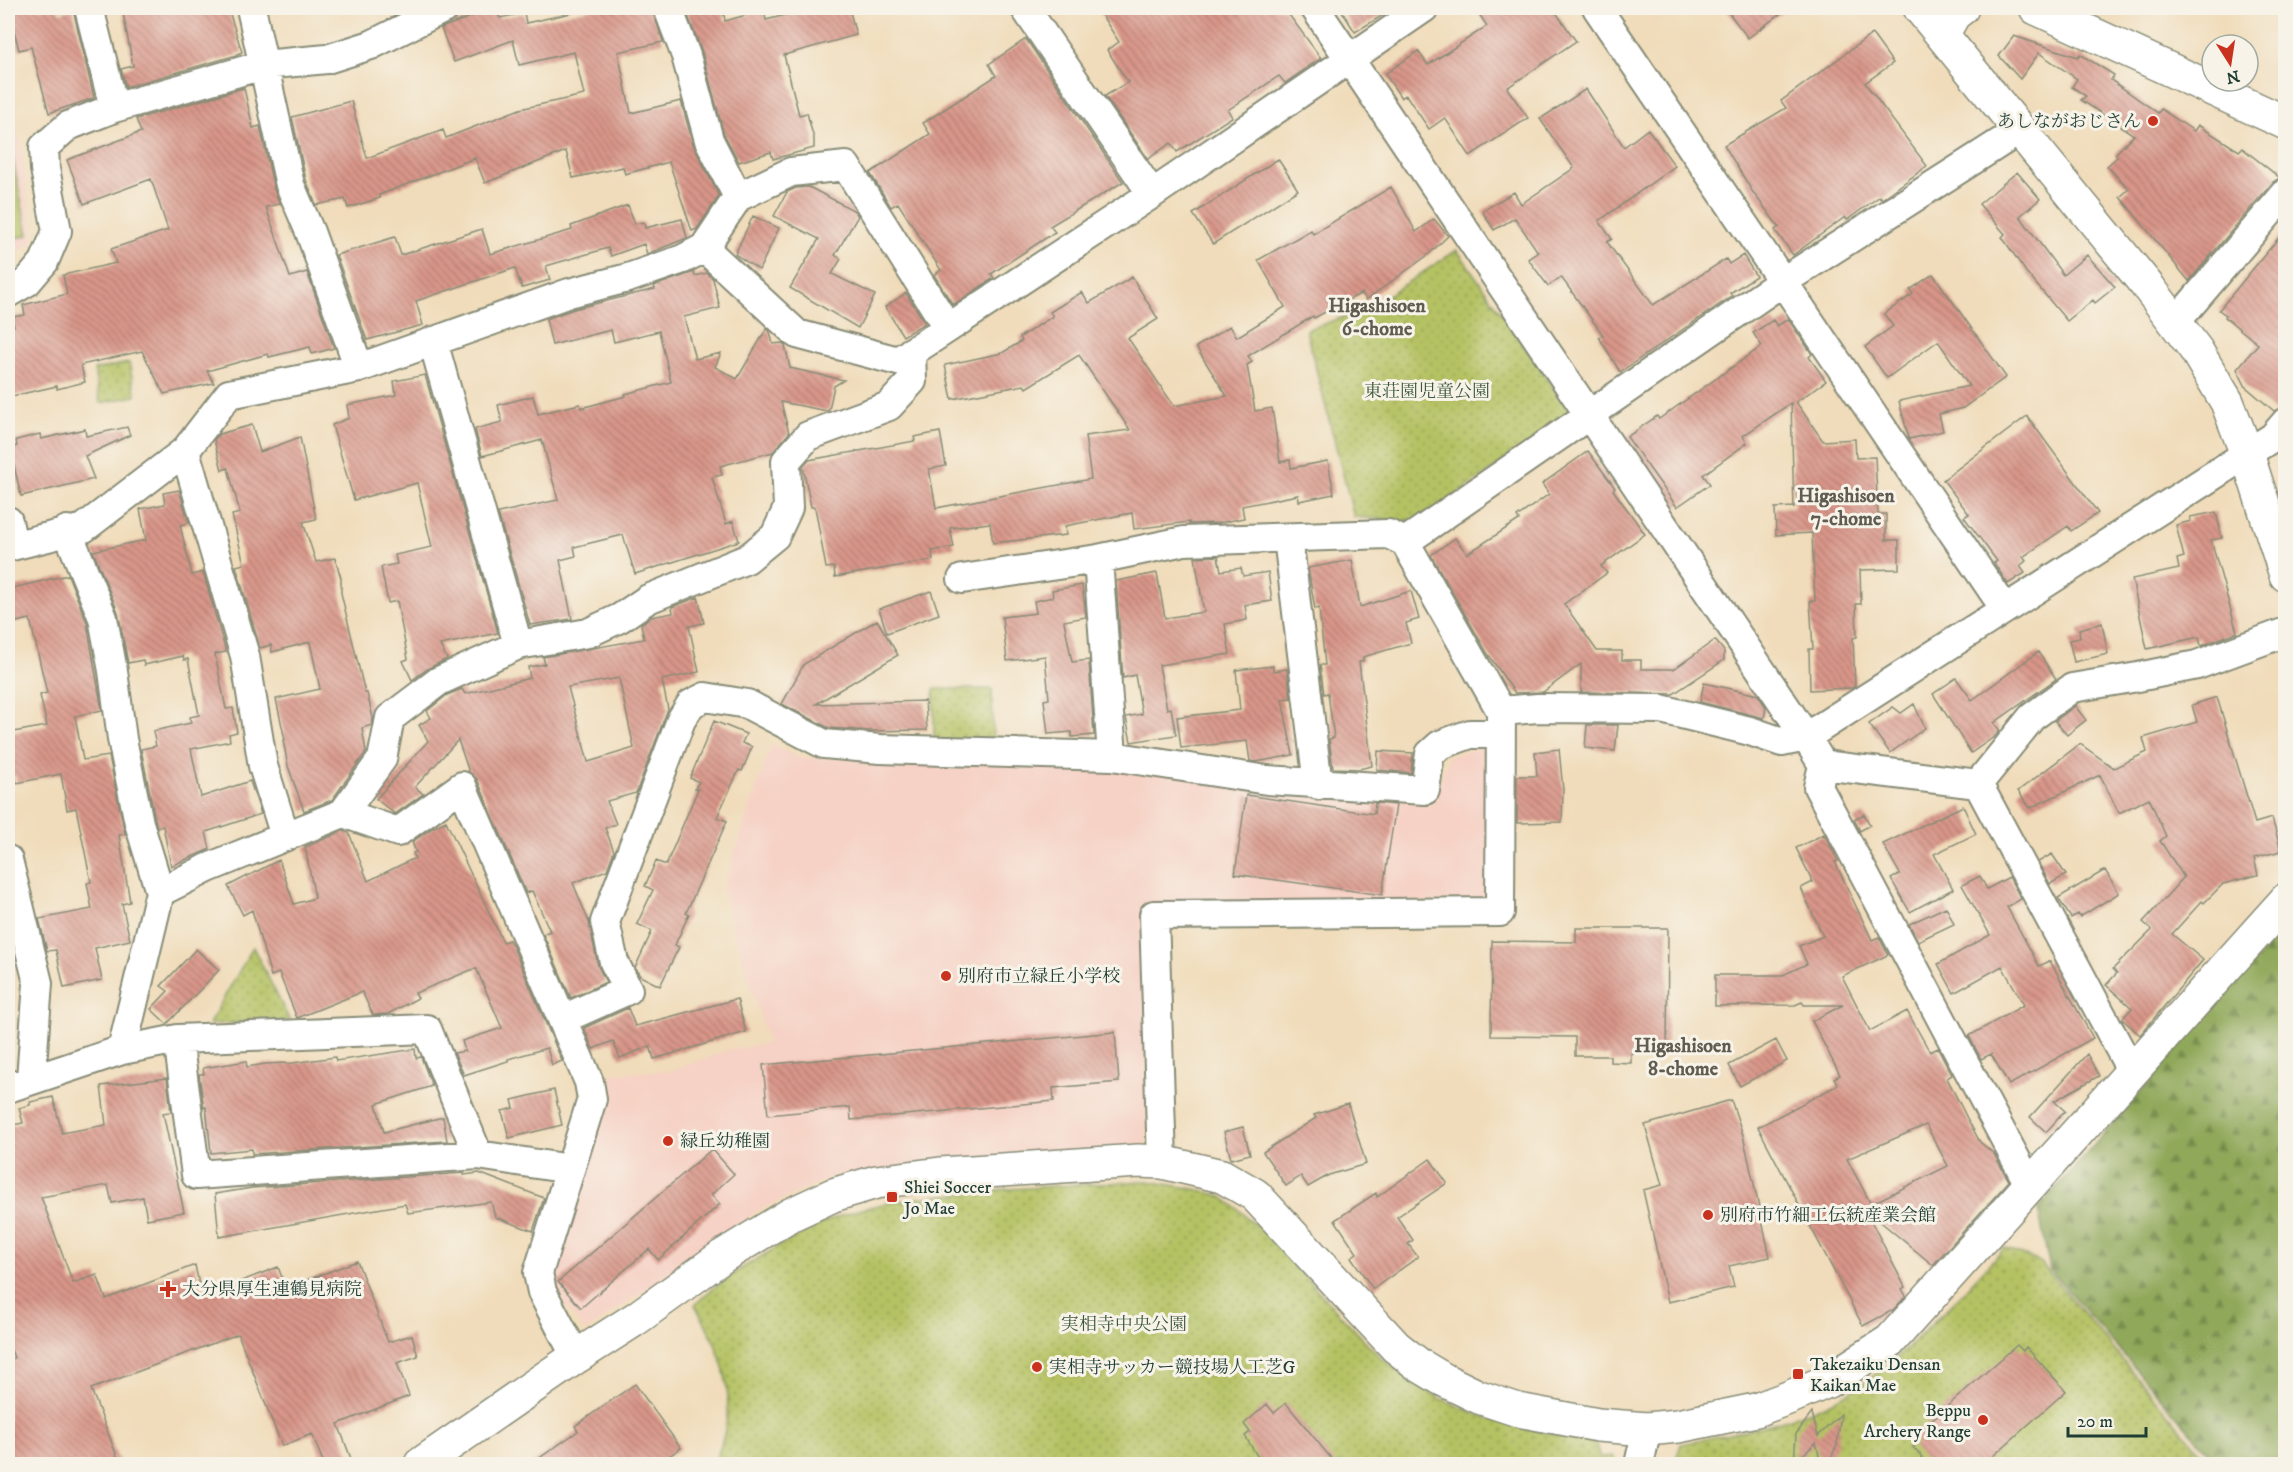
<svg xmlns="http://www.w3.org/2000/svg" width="2293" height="1472" font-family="'IM FELL DW Pica','Noto Serif JP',serif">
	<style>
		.built { fill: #f6d1c5 }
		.grass { fill: #b5c264; stroke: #6a804c; stroke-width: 1.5 }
		.forest { fill: url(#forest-firs); stroke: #587247; stroke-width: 1.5 }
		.park { fill: url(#park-dots); stroke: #6a804c; stroke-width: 1.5 }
		.building { fill: url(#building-back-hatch); fill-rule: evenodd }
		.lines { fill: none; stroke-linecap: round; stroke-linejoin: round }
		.minor-casing { stroke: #888c77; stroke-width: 32 }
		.tertiary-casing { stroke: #888c77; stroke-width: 36 }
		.minor { stroke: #fff; stroke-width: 28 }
		.tertiary { stroke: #fff; stroke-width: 33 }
		.poi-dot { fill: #c8321e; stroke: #f7f3e8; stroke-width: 2 }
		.labels { text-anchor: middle; stroke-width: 6; stroke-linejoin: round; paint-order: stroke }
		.poi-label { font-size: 18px; fill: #1f3d34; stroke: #f7f3e8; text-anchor: start }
		.park-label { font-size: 18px; fill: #3d583e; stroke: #f7f3e8 }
		.neighbourhood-label { font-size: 20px; font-weight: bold; fill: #605c52; stroke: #f7f3e8 }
	</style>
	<defs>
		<pattern id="forest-firs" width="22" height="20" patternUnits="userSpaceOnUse" patternTransform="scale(1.5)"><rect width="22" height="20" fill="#90a85a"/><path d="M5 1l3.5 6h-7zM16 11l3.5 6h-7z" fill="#758a4b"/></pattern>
		<pattern id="park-dots" width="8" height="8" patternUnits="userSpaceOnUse" patternTransform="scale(1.5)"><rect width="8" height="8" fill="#b5c264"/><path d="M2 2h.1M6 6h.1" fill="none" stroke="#939f53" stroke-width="1.8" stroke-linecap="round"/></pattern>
		<pattern id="building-back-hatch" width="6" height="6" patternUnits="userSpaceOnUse" patternTransform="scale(1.5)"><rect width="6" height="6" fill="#d99689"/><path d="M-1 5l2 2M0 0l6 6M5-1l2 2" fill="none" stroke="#af7c71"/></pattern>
	</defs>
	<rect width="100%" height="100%" fill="#f7f3e8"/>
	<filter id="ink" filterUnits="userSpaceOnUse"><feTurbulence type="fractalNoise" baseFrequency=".0167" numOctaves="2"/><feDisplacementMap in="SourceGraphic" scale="12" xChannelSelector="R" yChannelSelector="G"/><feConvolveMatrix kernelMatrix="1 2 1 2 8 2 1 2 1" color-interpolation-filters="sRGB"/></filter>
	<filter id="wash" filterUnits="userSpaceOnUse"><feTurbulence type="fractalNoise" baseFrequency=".008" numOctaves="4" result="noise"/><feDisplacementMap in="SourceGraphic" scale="24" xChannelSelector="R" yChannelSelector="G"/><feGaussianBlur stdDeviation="1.35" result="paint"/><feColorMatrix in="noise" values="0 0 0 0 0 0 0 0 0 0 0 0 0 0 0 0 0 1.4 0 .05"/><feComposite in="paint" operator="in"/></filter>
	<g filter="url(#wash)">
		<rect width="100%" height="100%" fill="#f0dcba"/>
		<path class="built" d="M8 59 34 241 8 258Z
			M771 745 801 758 1071 763 1432 804 1449 756 1488 746 1493 900 1144 908 1146 1150 834 1176 759 1210 585 1332 550 1284 610 1073 671 1071 728 1050 768 1043 722 891Z"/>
		<path class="grass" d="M8 135 28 235 8 240Z"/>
		<path class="forest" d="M2285 927V1464H2218L2050 1270 2038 1209Z"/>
		<path class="park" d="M1457 250 1572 414 1418 522 1354 517 1306 330 1367 309Z
			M129 363 136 396 100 403 94 370Z
			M934 689H992L993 741 934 742Z
			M253 947 290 1021 209 1024Z
			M1148 1181 1195 1189 1221 1196 1238 1209 1267 1236 1381 1358 1419 1386 1439 1398 1489 1419 1596 1444 1600 1458 1614 1457 1615 1464H714C740 1405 727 1359 695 1305 712 1286 735 1273 757 1259 779 1246 801 1233 825 1222 867 1204 912 1198 957 1194 1021 1187 1084 1184 1148 1181Z
			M2004 1248 2040 1262 2210 1464H1660L1663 1460 1676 1459 1681 1444C1730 1433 1782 1425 1827 1404 1899 1369 1950 1304 2004 1248Z"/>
		<g id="blocks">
			<path class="building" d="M8 8H58L59 13 73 9 94 98 49 113 31 47 19 50Z
				M122 8H228L242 52 237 54V55L126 87 121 69 133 66Z
				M494 8 500 18 524 13 526 23 594 8H652L663 42 618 52 631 113 681 101 694 147 719 196 697 229 692 231 669 162 625 174 623 167 573 178 566 151 485 183 475 158 379 195 380 198 348 208 345 199 316 205 306 180 292 117 351 101 367 158 443 130 446 138 520 109 584 95 574 52 519 65 513 40 454 62 441 28Z
				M685 8H723L725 21 764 10 766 20 812 8H849L856 35 784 55 799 115 807 113 814 139V148L773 159 771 152 739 162 724 134 702 52Z
				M1097 8H1284L1321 58 1285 83 1279 76 1228 110 1232 117 1177 152 1171 143 1148 159 1105 96 1128 82 1107 50 1119 42Z
				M1340 8H1395L1355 32Z
				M1475 8H1553L1576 41 1507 88 1528 118 1470 156 1445 118 1429 129 1406 95 1401 98 1385 74 1418 51 1428 65 1487 26Z
				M1725 8H1788L1748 38Z
				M1872 34 1893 63 1865 83 1927 166 1882 199 1880 196 1847 220 1845 217 1793 255 1775 230 1779 227 1752 191 1724 145 1786 108 1781 101Z
				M2014 36 2078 57 2080 54 2114 75 2111 80 2158 113 2161 109 2194 131 2198 125 2239 151 2242 148 2280 178 2273 182 2189 281 2120 197 2129 189 2107 166 2117 157 2115 154 2134 135 2081 100 2086 96 2072 87 2077 79 2039 53 2020 79 1999 56Z
				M1026 39 1123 182 1050 226 1055 232 991 274 994 278 953 305 934 275 941 270 898 203 891 207 870 173 930 134 923 123 996 76 989 64Z
				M244 88 253 128 260 126 274 189 280 204 266 207 290 277 307 272 334 348 312 354 310 347 269 357 268 354 207 371 214 383 164 394 142 351 81 365 85 382 57 389V386L8 397V327L14 326 12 317 25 315 23 305 67 294 63 275 116 263 111 249 168 230 151 179 84 204 67 160 141 132 136 119Z
				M1586 89 1624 147 1648 129 1675 166 1599 221 1612 239 1607 242 1653 305 1726 259 1729 264 1743 255 1756 276 1730 293 1732 296 1620 372 1599 337 1603 335 1561 277 1548 286 1528 259 1538 252 1515 218 1494 230 1482 211 1514 192 1521 204 1574 168 1540 119Z
				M1278 159 1298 190 1213 244 1193 214Z
				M2017 172 2040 199 2020 216 2063 275 2087 255 2115 287 2095 303 2093 300 2067 321 2026 272 2002 237 2005 234 1979 204Z
				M809 187 855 211 858 216 835 255 841 259 832 274 875 295 858 328 790 288 819 239 774 216 787 192 796 188Z
				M1391 187 1416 232 1434 219 1448 236 1428 255 1366 300 1362 293 1314 318 1313 316 1248 356 1252 362 1247 365 1255 411 1272 408 1280 462 1290 460 1291 468 1328 461 1334 494 1299 501 1298 495 1242 506 1244 518 1219 523 1189 524V522L1134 529 1132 513 1065 526 1066 535 993 543 990 523 950 528 954 547 932 551 933 560 835 577 834 567 826 568 815 507H811L803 467 809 460 915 441 914 437 940 432 946 466 929 469 936 508 1091 479 1085 436 1130 430 1079 355 1026 388 1024 385 952 399 945 365 1002 353 1022 341 1020 337 1053 316 1050 312 1082 292 1089 303 1132 277 1158 319 1128 338 1174 406 1227 396 1196 347 1230 326 1237 337 1285 307 1258 260 1311 230 1313 234Z
				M628 205 635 224 644 222 645 228 682 219 687 238 647 254 644 244 611 256 608 248 546 266 550 280 522 288 515 268 416 301 423 325 367 340 336 255 395 237 401 255 482 229 490 254 572 230 571 226Z
				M753 216 779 228 759 270 735 254Z
				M2286 229V406L2274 411 2246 387 2237 369 2258 344 2225 317 2226 315 2219 310Z
				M694 272 695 276 707 273 713 279 720 308 684 317 695 359 721 353 715 367 737 379 767 328 770 332 773 344 782 343 785 345 790 368 844 380 834 386 829 410 827 411 781 402 789 433 773 452 720 466 722 475 712 477 726 524 733 521 739 541 635 574 623 535 574 547 576 556 560 560 572 619 530 625 498 513 558 500 542 440 482 456 475 429 502 422 498 405 533 396 538 414 580 404 581 408 626 396 625 394 671 382 659 331 614 342 611 330 552 345 546 319 574 309 655 289 654 286Z
				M1933 274 2006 377 1963 408 1939 414 1943 431 1909 439 1899 401 1969 386 1938 341 1887 378 1865 347 1893 326 1884 314 1913 294 1910 290Z
				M906 293 925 323 903 336 885 307Z
				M1788 319 1812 354 1809 357 1826 381 1796 402 1823 441 1855 439 1856 458 1875 457 1878 514H1886V540H1899V569L1860 570 1861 604H1856L1857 637 1853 638 1855 686 1852 688 1810 690 1809 649H1813L1810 601H1815L1812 533 1776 535 1775 508 1793 507 1794 509 1791 403 1743 436 1747 443 1703 475 1710 484 1677 507 1627 437 1657 416 1659 419 1762 346 1753 333 1773 320 1777 326Z
				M425 375 498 633 440 645 447 659 429 668 412 680 403 661 408 659 397 601 388 603 381 567 397 564 395 555 432 547 417 483 354 500 332 425 349 418 347 405 396 395 394 381Z
				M2027 416 2098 513 2071 531 2068 526 2023 557 2026 561 2020 566 2025 573 2008 584 1994 563 1997 561 1964 517 1969 514 1943 480Z
				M252 425 260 452 300 437 316 519 303 522 316 562 335 558 341 578V593L365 693H367L373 718 372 725 362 728 366 752 332 800 304 811 288 766 283 740H285L276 699 320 689 310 642 272 652 271 645 260 648 236 566 244 564 232 515 240 513 228 468 222 470 214 440 219 434Z
				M127 427 130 435 85 456 94 479 21 496 10 448 17 446 16 440 40 434 41 439 85 429 86 436Z
				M1588 451 1615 488 1613 490 1645 534 1601 566 1607 573 1564 604 1597 651H1622V660H1641V669H1674L1715 640 1724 651V660L1673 694 1581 692V664L1543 692 1515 693 1488 654 1431 555 1455 538 1467 554 1519 520 1517 517 1549 494 1542 484Z
				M179 490 189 523 180 525 192 575 203 572 226 652 215 654 226 709 233 708 237 732 229 734 230 741 191 749 201 797 250 781 261 814 206 832 210 849 171 866 163 826 157 827 155 819 141 749 156 746 153 731 191 723 190 717 199 715 188 659 184 660 183 656 144 665 143 660 128 663 118 612 93 551 146 540 140 509 165 504 163 493Z
				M2216 512 2222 538 2211 540 2237 632 2201 646 2199 637 2147 649 2132 579 2179 569 2177 559 2184 557 2176 525 2191 521 2190 517Z
				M1218 556 1221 571 1241 568 1243 576 1268 572 1272 601 1245 605 1247 620 1225 624 1230 654 1159 665 1167 709 1171 708 1176 735 1131 742 1126 717 1142 714 1135 675 1123 678 1116 581 1157 573 1165 618 1204 612 1195 557Z
				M1352 560 1360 607 1411 591 1419 619 1406 623 1411 643 1363 657V661L1359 662 1372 766 1359 769 1333 768 1329 739 1334 738 1328 693 1324 694 1320 665H1325L1319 608 1315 609 1308 568Z
				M68 575 87 623 102 710 75 716 83 760 109 756 125 834 119 835 130 902 122 904 130 940 95 948 102 980 64 988 56 950 47 951 39 919 92 909 87 883 91 882 76 808 67 810 61 774 17 783 15 776 8 778V733L47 726 40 695 47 693 30 619 8 624V589Z
				M1082 585 1086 617 1064 621 1072 662 1089 660 1094 735 1072 737V732L1048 734 1044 700 1049 699 1045 656 1007 661 1002 617 1036 613 1034 601 1053 597 1052 590Z
				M931 591 939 614 887 633 879 609Z
				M698 597 704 623 689 626 699 672 662 680 668 709 636 793 607 801 616 824 605 828 614 851 607 870 573 883 589 922 598 966 606 982 571 998 543 934 550 931 532 891 526 893 477 779 469 772 458 740 415 787 423 794 395 814 376 799 428 741 419 725 431 718 427 711 447 695 462 689 465 694 530 678 528 667 545 664 543 657 644 639 641 624 651 617 673 613 672 607ZM619 678 634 748 588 762 568 687Z
				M877 620 898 655 816 704 925 701 927 730 870 731 829 728 782 704 804 664Z
				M2102 623 2108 654 2074 662 2069 640 2080 638 2079 629Z
				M2038 652 2056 679 1994 723 2000 731 1994 737 1971 753 1933 694 1956 678 1972 700Z
				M1273 666V671L1287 669 1291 698 1282 699 1293 755 1256 762 1250 761 1247 741 1181 748 1177 717 1240 710 1236 670Z
				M1704 683 1758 695 1766 707 1764 718 1700 702Z
				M2217 697 2255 823 2272 818 2281 851 2254 858 2258 875 2223 884 2204 903 2202 901 2172 934 2203 960 2140 1035 2122 1019 2132 1008 2106 985 2117 973 2113 969 2152 930 2143 922 2184 877 2160 841 2166 836 2149 798 2119 813 2100 775 2030 808 2018 791 2080 744 2114 768 2147 752 2143 738 2197 722 2192 705Z
				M1914 704 1925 728 1890 753 1869 724 1893 707 1901 713Z
				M2075 706 2086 720 2067 735 2055 721Z
				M714 721 746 734 742 743 752 747 742 771 739 770 717 817 727 821 686 913 689 914 675 945 679 947 660 986 640 976 635 968 652 931 637 924 653 890 645 886 656 861 666 865 698 789 695 788 699 782 690 778Z
				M1587 725H1618L1615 751 1585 748Z
				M1559 749 1563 790 1562 822 1517 823V776H1537L1535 752Z
				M1378 751 1413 753 1411 773 1377 770Z
				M1246 795 1374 814 1375 803 1396 805 1382 895 1235 874Z
				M1963 806 1976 834 1934 854 1953 889 1910 912 1891 879 1900 874 1883 844Z
				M1864 814 1870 825 1860 831 1854 819Z
				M446 821 503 942 509 940 513 947 562 1061 552 1065 547 1048 508 1059V1061L464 1075 454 1053 465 1051 462 1041 502 1028 476 968 415 993 418 998 388 1014 373 1015 362 992 297 1018 279 973 271 976 252 910 243 915 228 886 279 860 294 904 315 898 305 847 343 831 349 833 368 881 415 858 413 853 416 852 412 842 434 827Z
				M1824 834 1838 861 1835 862 1872 940 1879 937 1888 955 1842 976 1870 1031 1907 1011 1930 1052 1938 1048 1952 1075 1947 1078 1967 1118 1980 1142 1994 1154 2009 1181 1933 1265 1865 1209 1905 1287 1902 1289 1906 1296 1893 1310 1863 1326 1758 1127 1838 1085 1834 1078 1840 1075 1812 1021 1843 1005H1804L1802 1002 1795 1005 1715 1006V975H1783L1807 964 1799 946 1823 936 1801 888 1813 882 1796 848ZM1926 1125 1948 1166 1871 1204 1847 1159Z
				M2052 854 2066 875 2050 884 2038 862Z
				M2105 870 2119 893 2080 917 2078 914 2071 918 2058 898Z
				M1980 876 1987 889 2009 877 2021 899 2007 907 2039 966 2050 961 2093 1038 2009 1085 1991 1054 1981 1059 1969 1036 2024 1005 2002 966 1954 993 1938 964 1990 935 1962 885Z
				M1946 907 1954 924 1918 941 1909 924Z
				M1576 928H1668L1667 1054 1631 1053V1063L1610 1062V1056H1575V1037L1491 1036 1492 941 1576 942Z
				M196 949 219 970 167 1024 151 1009 168 991 161 986Z
				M737 999 746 1032 654 1059 650 1046 620 1058 613 1041 593 1049 584 1028 628 1008 635 1026Z
				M1115 1032 1119 1082 1053 1088 1054 1101 851 1120 850 1107 768 1115 763 1065Z
				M1776 1040 1787 1061 1740 1086 1729 1065Z
				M415 1049 416 1058 421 1057 432 1086 376 1104 384 1132 443 1117 447 1141 252 1154V1149L211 1153 206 1107 204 1108 199 1074H204L203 1068 246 1061 247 1067 265 1064 286 1063V1064L335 1057 336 1061Z
				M2087 1054 2099 1076 2054 1101 2065 1111 2046 1132 2030 1117Z
				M167 1078 171 1112 163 1113 184 1212 147 1219 143 1197 112 1203 108 1185 41 1197 73 1283 97 1275 106 1299 195 1265 200 1289 208 1287 210 1293 278 1267 286 1288 357 1261 388 1342 412 1335 418 1356 397 1363 409 1396 338 1424 353 1464H324L312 1434 282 1446 238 1334 91 1389 120 1464H8V1361L14 1358 8 1342V1126L23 1123 19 1108 30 1105V1102L53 1097 62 1133 106 1125 101 1086Z
				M554 1090 562 1125 509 1138 502 1111 514 1108 512 1100Z
				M1731 1100 1743 1135 1770 1257 1729 1266 1734 1287 1668 1302 1643 1190 1662 1185 1645 1125Z
				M1348 1104 1366 1164 1329 1175 1308 1187 1301 1176 1286 1186 1263 1152 1316 1118 1314 1115Z
				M1243 1127 1250 1154 1231 1159 1224 1132Z
				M712 1149 734 1174 711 1195 720 1204 658 1260 649 1249 581 1308 558 1282Z
				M1430 1159 1447 1183 1397 1217 1413 1240 1408 1244 1418 1257 1373 1289 1351 1257 1357 1253 1335 1220 1376 1193 1377 1197Z
				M464 1173V1175L479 1173 544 1198 533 1231 495 1217 491 1202 408 1213 405 1204 219 1237 215 1194 252 1188Z
				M2017 1345 2023 1351 2026 1347 2066 1391 1984 1464H1928L1913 1447 1917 1444 1911 1438Z
				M635 1384 681 1448 657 1464H531L578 1431 575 1426Z
				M1286 1403 1316 1440 1336 1464H1262L1245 1436 1250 1432 1244 1424 1267 1404 1274 1413Z
				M1812 1413 1818 1436 1841 1414 1837 1445 1828 1464H1821L1816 1443 1794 1463 1796 1434Z"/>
		</g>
	</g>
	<g filter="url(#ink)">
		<use href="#blocks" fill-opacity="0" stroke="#888c77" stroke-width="1.5"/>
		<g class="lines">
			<g class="minor-casing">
				<path id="minor" d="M89 8 114 108
					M251 8 290 185 310 232 359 368
					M668 8 686 56 709 140 738 197
					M1025 8 1152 194
					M1315 8 1806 737 2273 437 2286 422
					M1597 8 2005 609
					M704 248 797 334 898 361 1152 194 1424 8
					M8 293 27 282 44 262 57 231 45 169 44 147 68 126 114 108 263 65 327 59 371 45 445 8
					M2175 323 2286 193
					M433 341 518 645
					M185 451 245 656 263 766 285 836
					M8 521 13 545
					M67 530 103 618 113 671 122 739 139 823 160 892
					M1288 538 1318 785
					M8 547 84 528 185 451 229 394 359 368 569 293 628 278 683 259 704 248 738 197 791 172 846 166 948 328
					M1098 559 1112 756
					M962 579 1098 559 1184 541 1388 534 1405 542 1782 282 2020 130
					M1501 711 1538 708 1661 709 1750 731 1782 742 1806 737 1823 765 1818 787 2030 1186
					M1823 765 1978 784 2132 1072
					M1978 784 2032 717 2072 688 2138 677 2197 665 2286 632
					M343 813 398 832 462 786 589 1082 592 1099 538 1273 542 1292 576 1357
					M8 860 38 983 31 1079
					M563 1019 628 990 614 962 605 922 681 720 691 704 705 697 747 704 824 744 880 749 1112 756 1267 780 1425 790 1430 754 1440 745 1470 734H1500
					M178 1039 196 1175 478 1155 570 1169
					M122 1050 160 892 208 868 343 813 382 759 390 718 439 681 518 645 588 633 620 618 648 599 747 559 775 536 788 508 786 461 808 436 889 406 912 381 911 352
					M8 1088 122 1050 178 1039 427 1029 478 1155
					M1162 1162 1154 915 1500 912 1501 711 1405 542
					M1639 1464 1647 1429"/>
			</g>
			<g class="tertiary-casing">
				<path id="tertiary" d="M1920 8 2149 288 2196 350 2227 402 2247 454 2286 575
					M2036 8 2286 123
					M1942 35 1954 14 1962 8
					M421 1464 576 1357 637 1318 723 1256 790 1215 833 1195 876 1182 940 1174 1138 1161 1162 1162 1222 1176 1255 1195 1396 1347 1419 1365 1444 1380 1479 1397 1518 1410 1598 1425 1647 1429 1678 1426 1756 1410 1788 1398 1828 1381 1890 1341 2286 900"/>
			</g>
			<use href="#minor" class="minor"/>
			<use href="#tertiary" class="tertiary"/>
		</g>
	</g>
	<g class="poi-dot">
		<circle cx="2153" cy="121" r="6"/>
		<circle cx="946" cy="976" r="6"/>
		<circle cx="668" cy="1141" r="6"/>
		<rect x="886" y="1191" width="12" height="12" rx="3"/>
		<circle cx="1708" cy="1215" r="6"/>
		<path d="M165 1280h6v6h6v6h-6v6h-6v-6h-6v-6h6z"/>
		<circle cx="1037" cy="1367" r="6"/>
		<rect x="1792" y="1368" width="12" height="12" rx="3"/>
		<circle cx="1983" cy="1420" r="6"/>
	</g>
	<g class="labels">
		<g class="poi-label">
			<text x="2141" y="127" text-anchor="end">あしながおじさん</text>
			<text x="958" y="982">別府市立緑丘小学校</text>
			<text x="680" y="1147">緑丘幼稚園</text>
			<text x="904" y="1193">Shiei Soccer<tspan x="904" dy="21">Jo Mae</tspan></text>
			<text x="1720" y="1221">別府市竹細工伝統産業会館</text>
			<text x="182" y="1295">大分県厚生連鶴見病院</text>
			<text x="1810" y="1370">Takezaiku Densan<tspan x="1810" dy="21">Kaikan Mae</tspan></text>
			<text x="1049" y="1373">実相寺サッカー競技場人工芝G</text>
			<text x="1971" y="1416" text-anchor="end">Beppu<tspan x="1971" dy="21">Archery Range</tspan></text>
		</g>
		<g class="park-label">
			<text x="1427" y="397">東荘園児童公園</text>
			<text x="1124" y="1330">実相寺中央公園</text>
		</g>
		<g class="neighbourhood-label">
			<text x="1377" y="312">Higashisoen<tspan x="1377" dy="23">6-chome</tspan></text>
			<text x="1846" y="502">Higashisoen<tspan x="1846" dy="23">7-chome</tspan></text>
			<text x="1683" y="1052">Higashisoen<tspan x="1683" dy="23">8-chome</tspan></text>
		</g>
	</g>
	<rect width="2293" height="1472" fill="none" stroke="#f7f3e8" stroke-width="30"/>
	<g transform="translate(2230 63) rotate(168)"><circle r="28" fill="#f7f3e8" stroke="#a1aaa0" stroke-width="1.5"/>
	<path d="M0-4.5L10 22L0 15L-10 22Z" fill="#c8321e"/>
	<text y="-9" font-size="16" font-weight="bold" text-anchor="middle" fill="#1f3d34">N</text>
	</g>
	<path d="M2068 1427v9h78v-9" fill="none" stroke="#1f3d34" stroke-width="3"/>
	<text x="2077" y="1427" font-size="18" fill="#1f3d34" stroke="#f7f3e8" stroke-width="4.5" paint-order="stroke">20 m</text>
</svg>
